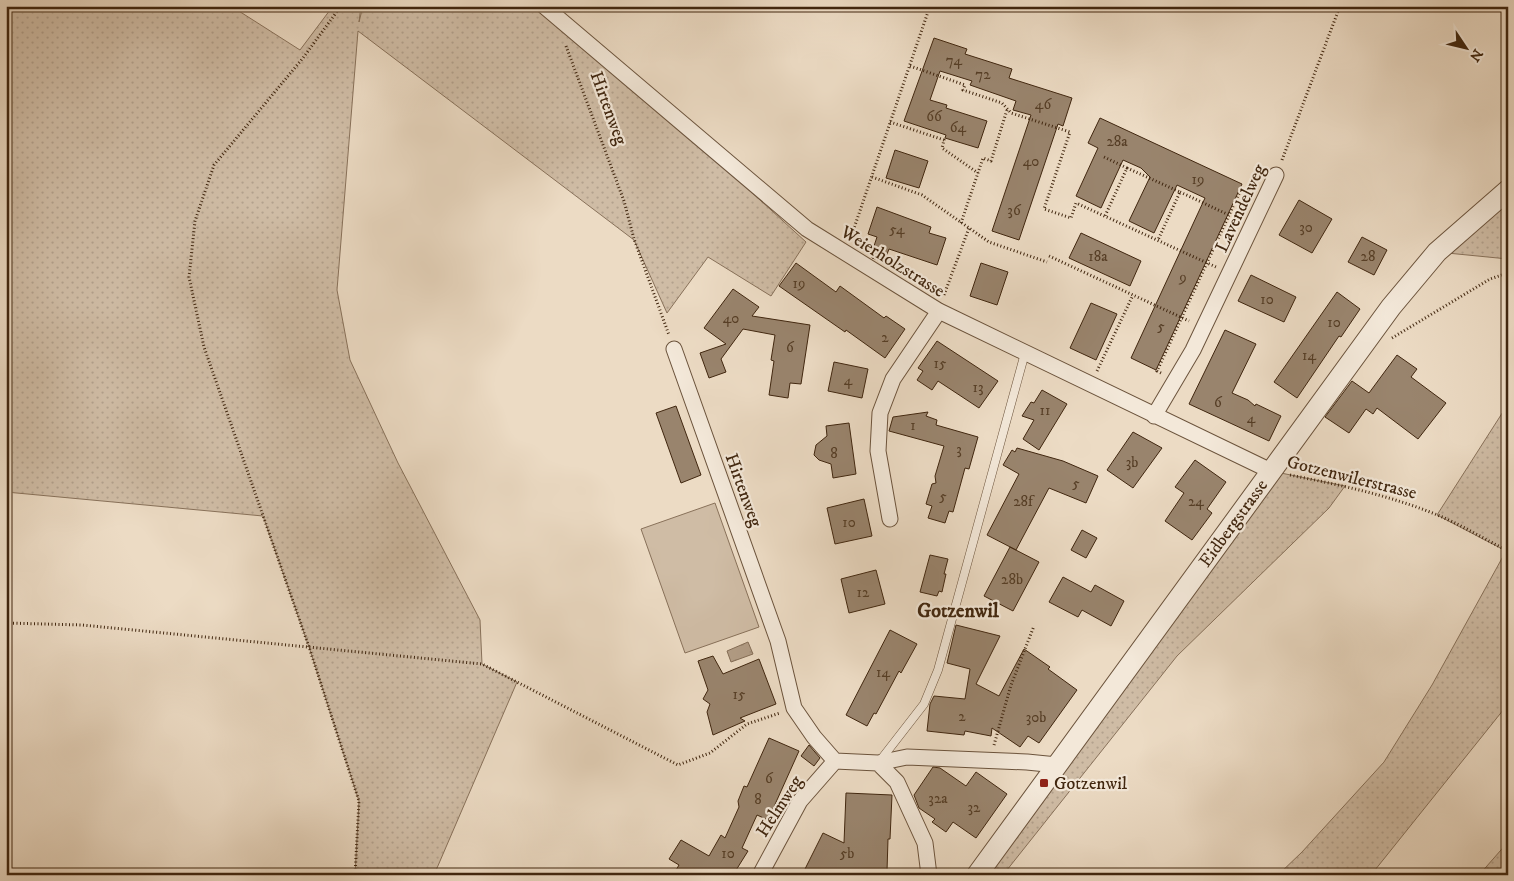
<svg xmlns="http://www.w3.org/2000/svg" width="1514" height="881" font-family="'IM FELL DW Pica',serif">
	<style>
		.grass { fill: url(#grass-dots); stroke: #88715a }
		.pitch { fill: #cfbca5; stroke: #88715a }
		.water { fill: url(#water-ripples); stroke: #846d56 }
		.building { fill: #99846d; stroke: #40260f }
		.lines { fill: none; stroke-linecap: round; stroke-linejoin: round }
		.service-casing { stroke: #6b533c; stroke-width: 9 }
		.minor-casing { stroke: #6b533c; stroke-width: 17 }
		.tertiary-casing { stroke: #6b533c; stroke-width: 22 }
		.path { stroke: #40260f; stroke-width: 3; stroke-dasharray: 1 2.5; stroke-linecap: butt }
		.service { stroke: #f3e8d9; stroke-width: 8 }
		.minor { stroke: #f3e8d9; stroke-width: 15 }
		.tertiary { stroke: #f3e8d9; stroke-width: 20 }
		.poi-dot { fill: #8f2418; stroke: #f3e8d9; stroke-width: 2 }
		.labels { text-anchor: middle; stroke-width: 4.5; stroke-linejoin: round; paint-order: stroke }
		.number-label { font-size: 15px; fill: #563e26 }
		.street-label { font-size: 18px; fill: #40260f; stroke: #f3e8d9 }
		.poi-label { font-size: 18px; fill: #40260f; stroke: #f3e8d9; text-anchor: start }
		.quarter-label { font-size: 20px; font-weight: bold; fill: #40260f; stroke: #f3e8d9 }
	</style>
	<defs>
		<pattern id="grass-dots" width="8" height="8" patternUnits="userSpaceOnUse" patternTransform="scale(1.25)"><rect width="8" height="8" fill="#cfbca5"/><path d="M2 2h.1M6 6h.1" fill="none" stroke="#b3a18d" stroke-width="1.8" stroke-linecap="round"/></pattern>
		<pattern id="water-ripples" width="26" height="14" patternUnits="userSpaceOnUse" patternTransform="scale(1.25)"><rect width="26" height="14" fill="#b29d86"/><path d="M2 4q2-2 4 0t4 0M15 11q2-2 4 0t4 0" fill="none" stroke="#92806c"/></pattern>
	</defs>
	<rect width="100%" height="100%" fill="#ecdbc4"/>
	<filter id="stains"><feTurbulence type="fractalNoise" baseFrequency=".004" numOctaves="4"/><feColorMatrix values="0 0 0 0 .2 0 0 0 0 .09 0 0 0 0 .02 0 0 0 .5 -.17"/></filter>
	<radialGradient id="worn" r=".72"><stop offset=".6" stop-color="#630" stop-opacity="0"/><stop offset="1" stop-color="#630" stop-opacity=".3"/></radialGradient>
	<path class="grass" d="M6 6H231L300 50 333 6H361L359 22 363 6H533L736 178 806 242 771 296 708 257 667 313 634 240 358 31 337 290 350 360 398 463 480 620 482 664 517 682 434 875H355L359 801 309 647 263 516 6 492Z
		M1508 190V259L1437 252Z
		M1508 404V704L1371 875H1278L1302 852 1384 762 1432 685 1506 551 1437 515Z
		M1271 471 1345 486 1329 508 1177 656 1003 875H977Z
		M1508 842V875H1479Z"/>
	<path class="pitch" d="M715 503 759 627 685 653 641 529Z"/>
	<path class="water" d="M748 642 753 654 731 662 727 651Z"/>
	<path class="building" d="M934 38 967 49 965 54 1012 69 1009 78 1072 98 1063 126 1058 124 1019 240 992 231 1031 115 1013 110 1016 101 970 85 972 81 940 71 930 100 947 105 946 108 987 121 978 148 945 138 946 135 904 121Z
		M1100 118 1242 184 1156 370 1131 358 1205 198 1177 185 1154 233 1129 221 1150 177 1141 168 1123 160 1101 208 1076 196 1098 148 1088 143Z
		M895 150 928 161 919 188 886 178Z
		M1299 200 1332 219 1312 253 1279 235Z
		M877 207 931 227 929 233 946 238 937 265 889 249 884 262 872 258V252L877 237 868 234Z
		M1081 233 1141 261 1130 286 1069 258Z
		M1362 237 1387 250 1374 275 1348 262Z
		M796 263 836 292 840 286 884 318 886 316 905 329 885 358 846 330 845 332 779 286Z
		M981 263 1008 272 997 305 970 296Z
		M1251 275 1296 297 1284 322 1238 301Z
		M733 289 759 307 752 316 810 325 801 384 790 383 788 398 769 395 774 361 771 360 775 335 743 329 721 359 726 372 709 378 700 353 726 344 704 328Z
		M1337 292 1360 309 1341 337 1339 336 1297 398 1274 382Z
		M1091 303 1117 314 1096 360 1070 348Z
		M1225 330 1256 344 1232 393 1248 400 1255 406 1256 404 1281 416 1269 441 1189 404Z
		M937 341 998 381 979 408 938 381 932 390 917 380 923 371 918 368Z
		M1397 355 1417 369 1411 377 1446 403 1418 439 1377 408 1373 414 1366 409 1349 433 1325 417 1352 381 1369 393Z
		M834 362 868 369 862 398 828 391Z
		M1042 390 1067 404 1039 450 1023 439 1034 420 1022 416 1031 402 1034 403Z
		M676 406 701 475 681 483 656 413Z
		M928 412 926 416 937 420 936 425 978 437 969 469 965 468 953 512 949 511 945 523 928 518 932 506 926 504 932 484 936 483 935 476 944 446 889 431 893 417Z
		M849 423 856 474 833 478 831 464 819 460 814 455 816 445 827 436 826 426Z
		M1133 432 1162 448 1133 488 1107 470Z
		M1017 448 1063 461 1098 476 1086 503 1049 488 1016 550 987 535 1019 474 1003 465 1012 450 1015 452Z
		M1195 460 1226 482 1207 509 1212 513 1192 540 1165 521 1184 493 1175 487Z
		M864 499 872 536 835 544 827 508Z
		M1082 530 1097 538 1086 558 1071 550Z
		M1010 547 1039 562 1013 611 984 596Z
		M930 555 948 559 944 574H946L942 592 939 591 937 596 920 592Z
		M876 570 885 604 849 613 841 579Z
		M1063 577 1091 592 1095 585 1124 601 1111 626 1082 610 1078 617 1049 602Z
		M956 625 1000 636 976 684 999 696 1024 649 1050 667 1048 669 1077 690 1039 743 1028 736 1020 747 992 728 991 736 965 731 964 735 927 731 930 704 934 696 965 699 970 669 947 663Z
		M890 630 917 644 901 673 899 671 876 714 874 713 867 726 846 715Z
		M713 656 723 674 759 659 776 704 740 718 745 721 713 735 707 712 710 704 703 699 708 690 698 661Z
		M769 738 799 751 768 820 757 815 742 848 748 851 733 875H673L679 865 669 859 681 840 709 856 721 835 725 838 739 807 738 801 744 786 747 787Z
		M809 745 820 758 814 766 801 756Z
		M933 767 940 768 966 786 976 772 1007 794 976 838 953 822 946 832 932 822 935 819 919 808 914 795Z
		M846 793 892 795 890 839H888L887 871H804L823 833 844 843Z"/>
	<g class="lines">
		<g class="service-casing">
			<path id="service" d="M879 762 924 704 938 670 1025 353"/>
		</g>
		<g class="minor-casing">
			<path id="minor" d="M544 6 807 229 939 311 1271 471
				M674 349 778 641 794 708 814 737 835 761 878 763 907 757 1027 762 1057 765
				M1154 416 1193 350 1276 175
				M890 519 878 451 880 413 893 379 939 311
				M878 763 897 782 925 843 929 875
				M760 875 800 801 835 761"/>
		</g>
		<g class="tertiary-casing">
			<path id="tertiary" d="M977 875 1391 307 1437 252 1508 190"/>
		</g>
		<path class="path" d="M341 6 303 58 214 165 195 221 189 277 204 347 309 647 359 801 355 875
			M566 46 624 201 634 239 669 335
			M910 66 965 85 963 90 1002 103 1011 113 1070 132 1044 209 1071 218 1076 203 1216 267
			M890 122 944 140 942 148 978 173
			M1104 157 1127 168 1105 216
			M1282 160 1340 6
			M1127 168 1180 192 1158 240
			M872 177 922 195 989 242 1047 262
			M1180 192 1229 215 1243 185
			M961 223 983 158 991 161 1007 110
			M851 237 930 6
			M1049 256 1189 321
			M944 295 969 228
			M1392 338 1490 279 1508 273
			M1097 371 1133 295
			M1161 373 1157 371 1229 215
			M1290 475C1340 485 1388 495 1435 514 1460 524 1484 539 1508 551
			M6 623 82 625 482 664 678 765 710 753 747 724 780 713
			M994 745 1011 685 1034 626"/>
		<use href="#service" class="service"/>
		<use href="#minor" class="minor"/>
		<use href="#tertiary" class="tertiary"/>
	</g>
	<rect class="poi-dot" x="1039" y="778" width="10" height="10" rx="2.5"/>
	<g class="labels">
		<g class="number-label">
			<text x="954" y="65">74</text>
			<text x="983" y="79">72</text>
			<text x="1043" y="109">46</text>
			<text x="934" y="121">66</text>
			<text x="958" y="132">64</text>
			<text x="1117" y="146">28a</text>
			<text x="1031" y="166">40</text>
			<text x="1198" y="184">19</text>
			<text x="1014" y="215">36</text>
			<text x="1306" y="232">30</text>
			<text x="897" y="234">54</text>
			<text x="1098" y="261">18a</text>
			<text x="1368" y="261">28</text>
			<text x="1183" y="282">9</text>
			<text x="799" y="288">19</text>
			<text x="1267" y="304">10</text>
			<text x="731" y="323">40</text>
			<text x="1334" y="327">10</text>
			<text x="1161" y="331">5</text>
			<text x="885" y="342">2</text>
			<text x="790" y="352">6</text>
			<text x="1309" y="360">14</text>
			<text x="940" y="368">15</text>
			<text x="848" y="385">4</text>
			<text x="978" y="392">13</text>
			<text x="1218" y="407">6</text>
			<text x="1045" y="415">11</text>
			<text x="1251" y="423">4</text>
			<text x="913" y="430">1</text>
			<text x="959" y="454">3</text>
			<text x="834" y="458">8</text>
			<text x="1132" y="467">3b</text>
			<text x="1076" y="488">5</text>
			<text x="943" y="501">5</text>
			<text x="1023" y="506">28f</text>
			<text x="1196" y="506">24</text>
			<text x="849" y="527">10</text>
			<text x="1012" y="584">28b</text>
			<text x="863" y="597">12</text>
			<text x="883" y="677">14</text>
			<text x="739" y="699">15</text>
			<text x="962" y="721">2</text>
			<text x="1036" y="722">30b</text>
			<text x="769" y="783">6</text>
			<text x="938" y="803">32a</text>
			<text x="758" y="804">8</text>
			<text x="974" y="812">32</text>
			<text x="728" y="858">10</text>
			<text x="847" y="858">5b</text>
		</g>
		<g class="street-label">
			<text transform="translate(609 108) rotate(70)" y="6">Hirtenweg</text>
			<text transform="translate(1240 208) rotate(-65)" y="6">Lavendelweg</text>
			<text transform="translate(893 261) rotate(32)" y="6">Weierholzstrasse</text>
			<text transform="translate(1352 477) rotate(14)" y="6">Gotzenwilerstrasse</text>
			<text transform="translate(744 490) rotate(70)" y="6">Hirtenweg</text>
			<text transform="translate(1233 523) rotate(-54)" y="6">Eidbergstrasse</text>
			<text transform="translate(779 806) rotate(-57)" y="6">Helmweg</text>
		</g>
		<g class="poi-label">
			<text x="1054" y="789">Gotzenwil</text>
		</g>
		<g class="quarter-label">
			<text x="958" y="617">Gotzenwil</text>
		</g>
	</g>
	<rect width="1514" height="881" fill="none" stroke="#ecdbc4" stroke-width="25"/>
	<rect x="8" y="8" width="1499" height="866" fill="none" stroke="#40260f" stroke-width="2.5"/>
	<rect x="12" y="12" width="1489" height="856" fill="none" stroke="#40260f"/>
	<g transform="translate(1466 48) rotate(125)" stroke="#f3e8d9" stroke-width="4" paint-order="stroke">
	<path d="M0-4L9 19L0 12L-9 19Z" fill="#40260f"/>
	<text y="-8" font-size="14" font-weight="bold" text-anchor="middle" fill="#40260f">N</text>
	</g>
	<rect width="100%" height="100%" filter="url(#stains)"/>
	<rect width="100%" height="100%" fill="url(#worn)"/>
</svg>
